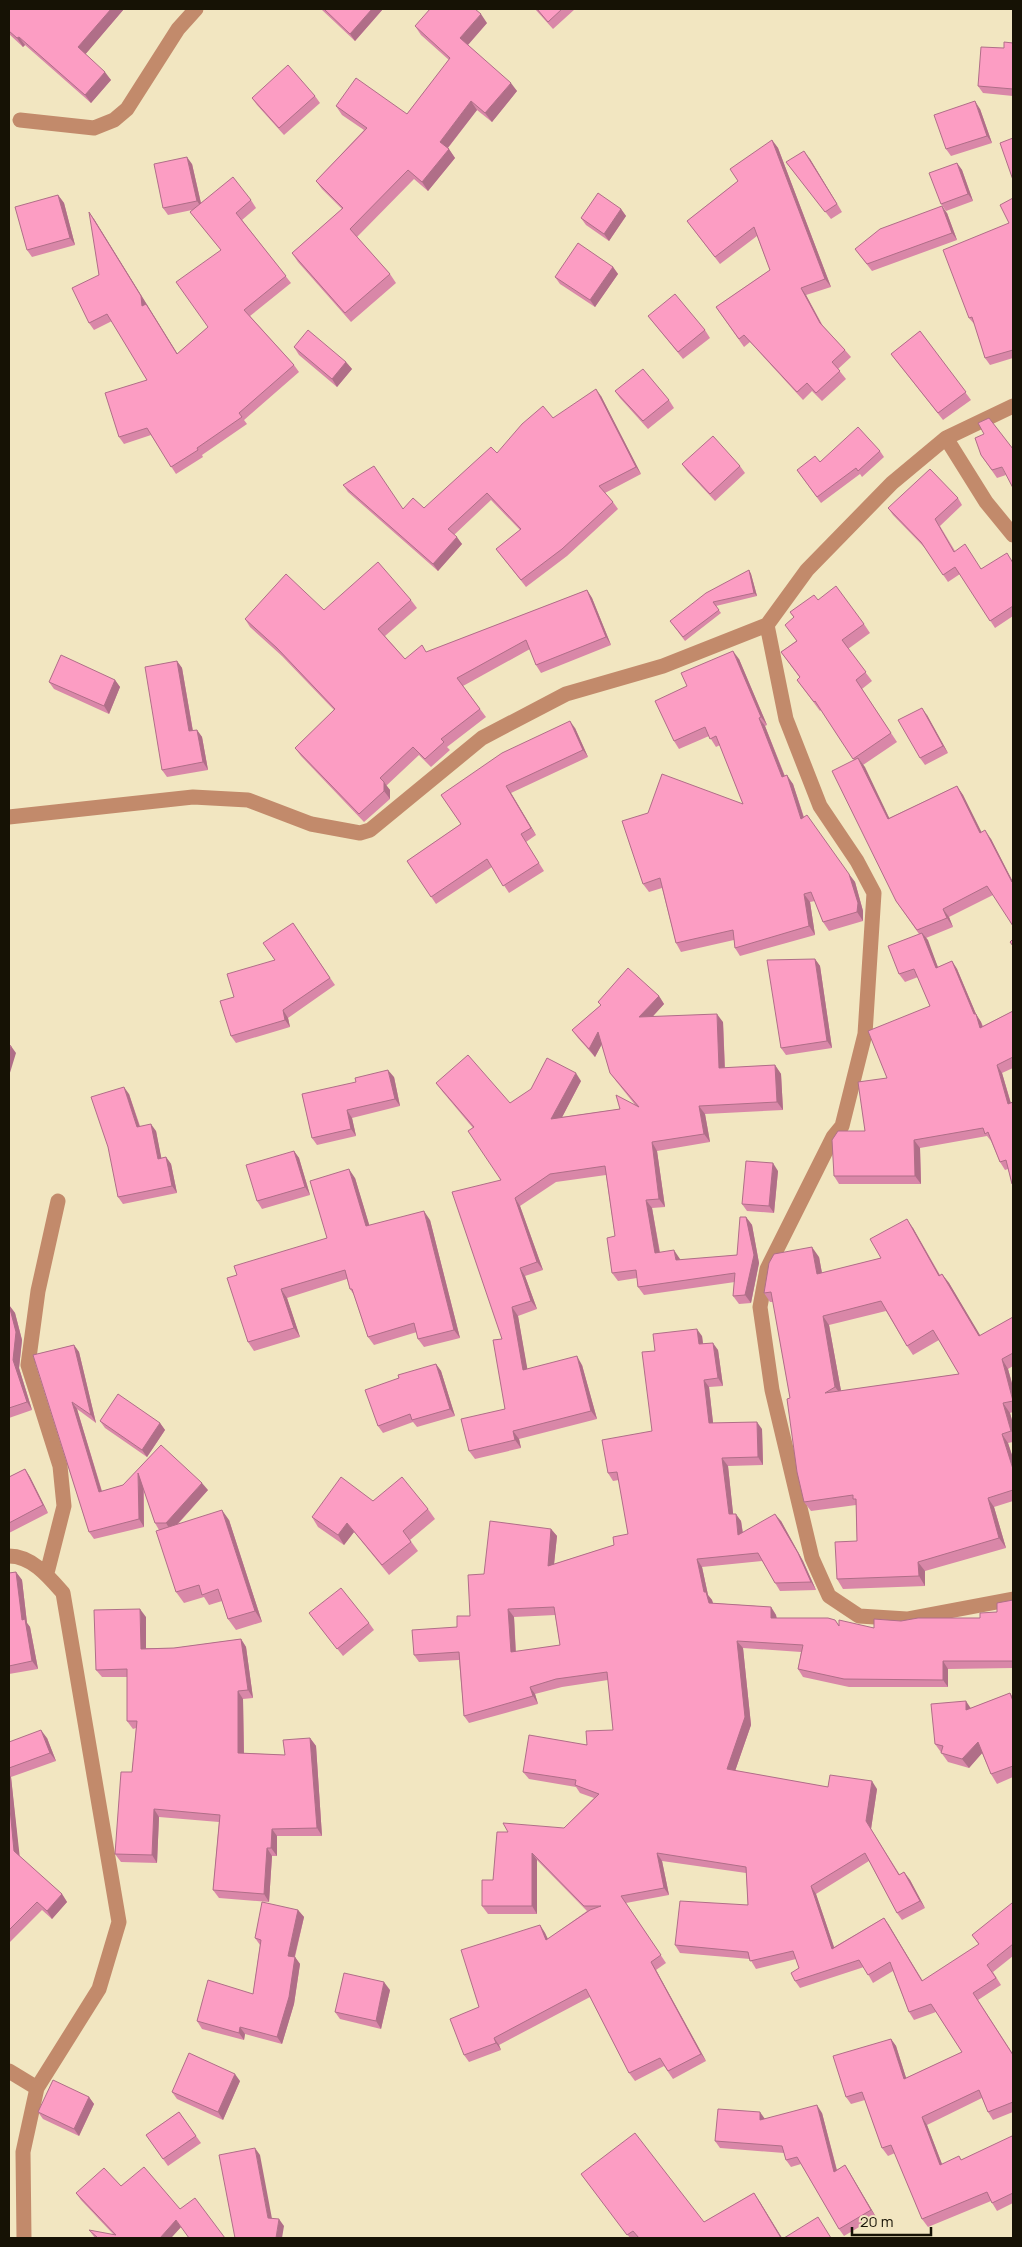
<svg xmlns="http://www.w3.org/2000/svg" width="1022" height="2247" font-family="Manrope,sans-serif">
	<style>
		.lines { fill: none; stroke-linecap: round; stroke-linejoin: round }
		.minor { stroke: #c28a6b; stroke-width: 15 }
		.wall { fill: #d987a8; fill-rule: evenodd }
		.shaded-wall { fill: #b06e88 }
		.building { fill: #fc9dc3; stroke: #b06e88; fill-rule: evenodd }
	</style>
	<rect width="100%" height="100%" fill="#f2e6c1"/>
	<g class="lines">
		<path class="minor" d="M20 120 94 128 114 120 127 109 178 29 196 9
			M946 438 986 502 1013 535
			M767 625 786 719 820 806 857 861 874 893 865 1034 842 1126 833 1137 767 1269 760 1307 772 1390 812 1558 829 1596 859 1616 907 1619 1013 1599
			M9 817 193 797 248 800 311 824 360 833 370 830 482 738 566 694 663 666 767 625 807 570 892 483 946 438 1013 406
			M9 1556C32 1556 49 1577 63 1593L119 1922 99 1989 37 2088 23 2152 24 2238
			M47 1573 64 1506 60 1466 28 1365 38 1291 58 1201
			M9 2071 37 2088"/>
	</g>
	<path class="wall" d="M9 9H124L85 54 111 80 91 103 25 45 23 47 9 34Z
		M321 9H383L355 41Z
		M535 9H575L553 29Z
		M487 23 468 45 517 91 492 122 477 110 448 148 455 158 428 191 414 179 357 237 390 274 396 283 351 322 298 262 292 253 342 209 322 189 316 181 364 130 342 115 336 106 407 114 449 60 421 35 415 26Z
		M1013 43V96L983 93 978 86 1004 48Z
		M315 96 320 103 284 135 257 105 252 98Z
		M980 109 992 143 951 156 946 149Z
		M772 140 778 148 831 287 806 295 823 326 845 350 851 357 838 369 846 379 822 401 812 391 803 400 750 342 744 347 716 307 770 270 757 236 720 264 687 221 738 181Z
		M810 159 842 212 831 219 786 162Z
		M957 163 962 170 973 201 946 211 941 204Z
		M192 164 201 203 251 200 256 208 242 220 291 283 250 316 294 365 299 372 244 420 247 424 202 455 203 457 176 474 151 435 124 444 119 437 147 380 112 321 94 330 89 323 99 275 94 219 177 354 208 327 221 250 196 219 190 212 192 210 168 215 163 208Z
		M58 195 64 203 75 245 32 257 27 250Z
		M1013 198V358L990 365 985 358 975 325 969 318 1009 223Z
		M621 209 626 216 609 241 586 225 581 218Z
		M947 213 957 240 872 271 855 249Z
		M613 267 618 274 595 307 560 284 555 277Z
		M648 316 705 330 710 338 683 359Z
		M920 331 971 400 943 420 891 354Z
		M294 347 346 362 352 369 337 387 299 355Z
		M615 391 669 400 674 408 648 429 620 398Z
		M601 396 641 474 605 493 613 502 618 509 567 556 526 587 496 549 520 530 491 500 454 535 462 544 438 571 348 492 343 485 404 509 424 508 497 453 553 418Z
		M984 434 1006 475 997 478 981 455Z
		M880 451 884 457 862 477 860 474 821 503 797 470 820 462Z
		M682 464 740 466 745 473 715 501 687 471Z
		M958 498 962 505 940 526 955 551 982 569 1013 562V616L995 628 960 574 948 582 925 548 893 515 888 508Z
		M749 570 751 574 757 596 716 606 721 613 685 641 670 621Z
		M587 590 592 598 611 645 541 673 536 665 530 649 463 686 486 717 447 747 450 750 431 767 419 755 386 786 390 790V799L364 822 301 756 295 748 334 710 282 656 250 627 245 619 411 600 417 608 385 636 405 659 427 652Z
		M818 600 864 624 870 633 848 649 872 681 862 689 897 742 863 765 889 818 957 786 963 795 981 832 991 839 1013 882 993 895 949 917 953 927 926 938 938 967 952 961 957 969 976 1014 981 1022 983 1026 1013 1011V1068L1002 1073 1011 1103 1013 1102V1186L1008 1169 1005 1170 1000 1162 991 1141 987 1136 920 1148 921 1184H839L834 1176 865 1131 887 1078 930 1006 918 977 905 982 899 974 919 934 896 901 854 760 821 710 820 711 797 680 800 678 781 652 796 641 794 618 790 612Z
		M739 659 767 725 765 726 785 776 793 784 804 817 855 882 863 911V921L829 931 823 922 815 901 810 902 815 935 740 956 735 948 734 940 681 952 676 943 662 888 649 892 643 884 743 804 720 745 716 747 709 736 679 749 674 741 687 686Z
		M177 661 182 668 193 731 197 730 202 737 208 770 167 777 162 770Z
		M115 680 120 687 109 714 54 689 49 682Z
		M927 715 948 753 925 765 920 758Z
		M575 728 588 757 511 793 536 835 526 842 544 871 509 893 492 867 436 904 407 861 461 824 441 795Z
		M293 923 335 985 288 1018 290 1027 236 1043 231 1036 234 997 275 960Z
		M815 959 820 966 832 1048 786 1055 781 1048Z
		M659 996 664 1004 653 1016 723 1022 725 1068 775 1065 781 1074 783 1110 705 1114 710 1142 657 1151 665 1207 652 1208 660 1252 680 1259V1260L737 1255 746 1217 752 1225 759 1263 751 1303 739 1304 733 1296 735 1282 644 1295 638 1287 637 1278 618 1281 612 1273 615 1236 606 1175 556 1182 520 1206 543 1270 525 1276 537 1309 518 1316 527 1369 582 1365 597 1419 519 1439 521 1448 475 1459 469 1451 505 1409 502 1339 501 1180 473 1128 442 1091 436 1083 510 1103 581 1081 562 1117 620 1109 636 1106 616 1081 610 1073 602 1044 595 1057 578 1038 572 1030 601 1005 598 1002Z
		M394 1077 400 1106 352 1118 356 1136 317 1145 312 1138 302 1094Z
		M129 1094 140 1126 156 1131 161 1158 166 1157 171 1164 177 1193 123 1204 118 1197Z
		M294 1151 299 1158 310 1195 262 1209 257 1201Z
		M778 1171 774 1213 747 1211 742 1204Z
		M355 1178 369 1225 430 1220 460 1338 424 1347 418 1339 417 1332 374 1345 368 1337 354 1295 350 1289 347 1279 287 1298 300 1337 254 1351 248 1342 237 1275 327 1238Z
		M913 1228 940 1275 942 1274 949 1283 980 1336 1013 1317V1366L1008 1369 1013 1387V1412L1010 1413 1013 1424V1442L1008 1443 1013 1458V1501L994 1507 1006 1548 925 1571V1586L843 1589 837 1579 857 1541 856 1505 811 1511 804 1502 790 1398 773 1302H770L764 1293 819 1257 822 1273 881 1258ZM886 1311 907 1346 913 1355 939 1340 959 1374 841 1391 829 1325Z
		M9 1305 15 1313 22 1340 19 1368 32 1410 9 1418Z
		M702 1336 703 1344 718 1350 723 1386 709 1387 713 1423 762 1429 763 1465 728 1466 733 1514 741 1521 743 1533 781 1521 803 1561 816 1590 780 1591 762 1561 702 1567 708 1595 712 1600 713 1603 771 1607 776 1615 777 1618 835 1620 839 1625 874 1628 901 1621 980 1618 997 1612 1013 1600V1668L948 1669V1687H849L803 1677 798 1669 801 1652 743 1648 751 1725 735 1771 828 1787 877 1789 871 1829 900 1875 904 1872 910 1880 925 1908 902 1920 897 1913 869 1861 816 1894 834 1947 884 1918 923 1981 979 1945 972 1935 1013 1904V1956L993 1972 1001 1985 978 2000 1013 2054V2112L993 2120 988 2112 982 2098 927 2125 942 2164 961 2160 1013 2138V2203L997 2211 991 2201 928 2227 922 2219 895 2153 888 2156 882 2148 865 2100 851 2104 846 2097 891 2039 896 2046 906 2078 962 2052 936 2012 914 2020 909 2012 893 1971 873 1983 864 1967 800 1988 795 1981 799 1968 796 1959 756 1969 750 1959 680 1953 675 1945 748 1905 746 1873 662 1861 669 1895 626 1903 666 1963 656 1970 706 2061 673 2079 664 2066 635 2081 629 2073 590 1997 499 2045 501 2050 469 2062 464 2055 479 2007 540 1925 545 1933 548 1939 587 1911 537 1860V1914H488L482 1906 493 1880 508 1832 564 1828 594 1798 580 1793 576 1787 529 1779 523 1772 587 1745 613 1730 608 1680 562 1687 535 1694 538 1704 469 1723 464 1716 459 1660 419 1662 414 1655 457 1627 470 1616 484 1574 551 1529 557 1536 554 1564 614 1545 628 1534 619 1480 613 1481 608 1473 652 1431 655 1351ZM555 1615 560 1645 516 1652 514 1617Z
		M74 1345 79 1352 96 1423 77 1409 102 1491 123 1485 208 1490 178 1524 229 1520 262 1622 236 1630 228 1619 222 1601 209 1605 204 1597 184 1603 176 1592 159 1530 155 1523 144 1489V1527L94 1539 89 1532 33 1355Z
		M436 1364 441 1371 455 1416 417 1427 413 1422 383 1433 378 1426Z
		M100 1421 160 1423 165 1430 147 1457 105 1428Z
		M25 1469 30 1477 48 1513 9 1533V1477Z
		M373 1501 428 1509 435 1519 410 1540 418 1551 389 1575 354 1532 344 1545 318 1527 312 1517Z
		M16 1572 22 1580 27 1623 30 1627 38 1669 9 1674V1573Z
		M309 1613 369 1623 374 1630 343 1656Z
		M146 1617V1648H174L241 1639 246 1647 253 1698 243 1699 244 1753 285 1755 310 1738 316 1746 322 1836H277V1856H272L269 1902 219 1898 213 1890 219 1822 159 1817 157 1863 121 1862 115 1854 132 1772 136 1728 133 1729 127 1721V1677H102L96 1670Z
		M1010 1693 1013 1697V1777L997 1784 991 1774 982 1753 969 1768 948 1762 935 1744 971 1708Z
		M47 1738 56 1761 11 1777 19 1856 62 1894 67 1902 52 1919 42 1910 9 1943V1742Z
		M298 1910 304 1917 295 1957 300 1964 294 2004 282 2044 245 2034 244 2040 202 2029 197 2021 253 1994 260 1945 255 1938Z
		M390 1990 381 2029 340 2019 335 2012Z
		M240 2081 223 2120 177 2099 172 2092Z
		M89 2097 94 2104 79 2136 43 2119 38 2112Z
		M179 2112 201 2143 168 2166 146 2135Z
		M822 2113 837 2170 845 2165 876 2217 844 2236 839 2229 801 2164 791 2167 786 2160 784 2153 720 2148 715 2141 765 2119Z
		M581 2174 704 2222 754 2193 782 2238H630Z
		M121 2186 181 2227 171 2238H95L89 2230 114 2235 81 2200 76 2193Z"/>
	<path class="shaded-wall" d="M111 9H124L84 56 78 47Z
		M372 9H383L355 41 350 34Z
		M481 14 487 23 466 47 460 38Z
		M19 37 25 45 23 47 17 38Z
		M105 72 111 80 91 103 85 95Z
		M511 83 517 91 492 122 485 113Z
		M471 101 477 110 446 150 440 142Z
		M975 101 980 109 992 143 987 136Z
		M772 140 778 148 831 287 825 279Z
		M449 149 455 158 428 191 422 182Z
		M804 151 810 159 842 212 837 204Z
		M187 157 192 164 202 208 197 201Z
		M957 163 962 170 973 201 968 194Z
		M58 195 64 203 75 245 70 238Z
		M942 206 947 213 957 240 952 233Z
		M621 209 626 216 609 241 604 234Z
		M89 212 94 219 182 361 142 306Z
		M613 267 618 274 595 307 590 300Z
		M801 288 806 295 825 331 820 323Z
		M346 362 352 369 337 387 332 379Z
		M596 389 601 396 641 474 636 467Z
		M457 537 462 544 438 571 433 564Z
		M749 570 751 574 757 596 754 593Z
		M587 590 592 598 611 645 606 637Z
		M733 651 739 659 767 725 761 717Z
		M177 661 182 668 194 738 189 731Z
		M115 680 120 687 109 714 104 706Z
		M922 708 927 715 948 753 943 746Z
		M759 718 765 726 788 785 782 777Z
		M570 721 575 728 588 757 583 750Z
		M197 730 202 737 208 770 203 762Z
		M858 758 865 767 894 828 888 819Z
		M787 775 793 784 807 828 801 819Z
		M384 782 390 790V799L384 791Z
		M506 786 511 793 536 835 531 828Z
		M957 786 963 795 986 841 980 833Z
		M985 830 991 839 1013 882V884Z
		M849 874 855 882 863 911V921L857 912Z
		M804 894 810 902 815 935 809 926Z
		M943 909 949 917 953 927 947 918Z
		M922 933 928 940 941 976 936 968Z
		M815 959 820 966 832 1048 827 1041Z
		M952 961 957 969 976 1014 981 1022 985 1036 980 1028Z
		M659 996 664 1004 645 1025 639 1017Z
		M283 1010 288 1018 290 1027 285 1020Z
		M717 1014 723 1022 725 1076 719 1068Z
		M598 1032 604 1040 595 1057 589 1049Z
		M11 1046 16 1053 9 1076V1053Z
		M775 1065 781 1074 783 1110 777 1102Z
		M997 1065 1002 1073 1013 1111 1008 1104Z
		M388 1070 394 1077 400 1106 395 1099Z
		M576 1073 581 1081 557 1127 551 1119Z
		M124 1087 129 1094 142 1134 137 1127Z
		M699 1106 705 1114 710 1142 704 1134Z
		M347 1110 352 1118 356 1136 351 1129Z
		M151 1124 156 1131 163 1166 158 1159Z
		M914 1140 920 1148 921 1184 915 1176Z
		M652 1142 657 1151 665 1207 659 1199Z
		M294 1151 299 1158 310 1195 305 1187Z
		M166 1157 171 1164 177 1193 172 1186Z
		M773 1163 778 1171 774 1213 769 1206Z
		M349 1169 355 1178 372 1234 366 1226Z
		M515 1198 520 1206 543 1270 537 1262Z
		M646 1200 652 1208 661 1261 655 1253Z
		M424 1211 430 1220 460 1338 454 1330Z
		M746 1217 752 1225 759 1263 751 1303 745 1295Z
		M907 1219 913 1228 945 1285 939 1276Z
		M812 1247 819 1257 824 1284 817 1274Z
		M674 1250 680 1259 681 1268 676 1260Z
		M520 1268 525 1276 537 1309 531 1301Z
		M942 1274 949 1283 986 1345 979 1336Z
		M281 1289 287 1298 300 1337 294 1328Z
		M9 1305 15 1313 22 1340 19 1368 32 1410 27 1402 13 1360Z
		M512 1307 518 1316 529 1378 523 1370Z
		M823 1316 829 1325 842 1396 835 1387Z
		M697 1329 702 1336 704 1352 699 1344Z
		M713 1343 718 1350 723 1386 718 1378Z
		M74 1345 79 1352 96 1423 91 1415Z
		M577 1356 582 1365 597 1419 591 1411Z
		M1002 1359 1008 1369 1013 1387V1401Z
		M436 1364 441 1371 455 1416 450 1409Z
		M704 1380 709 1387 714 1431 709 1423Z
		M72 1402 77 1409 104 1499 99 1492Z
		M1003 1403 1010 1413 1013 1424V1434L1011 1431Z
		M757 1422 762 1429 763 1465 758 1457Z
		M160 1423 165 1430 147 1457 142 1450Z
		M513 1431 519 1439 521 1448 515 1440Z
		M1002 1434 1008 1443 1013 1458V1469Z
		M722 1458 728 1466 734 1522 729 1514Z
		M25 1469 30 1477 48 1513 43 1505Z
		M138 1473 143 1480 144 1527 139 1519Z
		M202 1483 208 1490 171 1531 166 1523Z
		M988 1498 994 1507 1006 1548 999 1538Z
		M222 1510 229 1520 262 1622 255 1611Z
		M736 1514 741 1521 744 1542 738 1535Z
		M775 1514 781 1521 803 1561 816 1590 811 1582Z
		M347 1523 354 1532 344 1545 338 1535Z
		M551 1529 557 1536 553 1574 548 1566Z
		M697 1559 702 1567 708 1595 712 1600 715 1611 709 1603 704 1592Z
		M918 1562 925 1571V1586L919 1576Z
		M16 1572 22 1580 27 1623 30 1627 38 1669 32 1661 22 1620Z
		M771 1607 776 1615 777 1625 771 1618Z
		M140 1609 146 1617V1656L141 1649Z
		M508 1609 514 1617 516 1660 511 1652Z
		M241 1639 246 1647 253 1698 248 1690Z
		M737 1641 743 1648 751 1725 733 1777 727 1769Z
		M943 1661 948 1669V1687L943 1680Z
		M530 1687 535 1694 538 1704 533 1696Z
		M238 1691 243 1699 244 1761 238 1753Z
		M966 1701 972 1710H966Z
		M41 1730 47 1738 56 1761 50 1753Z
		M310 1738 316 1746 322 1836 317 1828Z
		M978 1742 984 1751 969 1768 962 1759Z
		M9 1774 11 1777 20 1859 14 1851 9 1798Z
		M872 1781 877 1789 871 1829 904 1883 866 1821Z
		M154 1809 159 1817 157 1863 152 1855Z
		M272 1829 277 1836V1856L271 1848Z
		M267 1848 272 1856 269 1902 264 1894Z
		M532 1853 537 1860V1914L532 1906Z
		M657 1853 662 1861 669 1895 664 1888Z
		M904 1872 910 1880 925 1908 920 1901Z
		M811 1886 816 1894 837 1956 832 1949Z
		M62 1894 67 1902 52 1919 47 1911Z
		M298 1910 304 1917 293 1963 288 1956Z
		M884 1918 889 1925 927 1989 922 1981Z
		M540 1925 545 1933 552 1948 546 1940Z
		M295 1957 300 1964 294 2004 282 2044 277 2037Z
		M651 1962 656 1970 706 2061 701 2054Z
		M384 1982 390 1990 381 2029 376 2021Z
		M240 2027 245 2034 244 2040 239 2033Z
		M494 2038 499 2045 501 2050 496 2043Z
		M891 2039 896 2046 909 2087 904 2079Z
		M235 2074 240 2081 223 2120 218 2112Z
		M89 2097 94 2104 79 2136 74 2129Z
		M817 2105 822 2113 839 2179 834 2172Z
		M760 2112 765 2119 760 2120Z
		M922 2117 927 2125 945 2172 940 2165Z
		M255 2148 260 2155 273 2224 268 2218Z
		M845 2165 850 2173 876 2217 871 2210Z
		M754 2193 760 2202 782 2238H781Z
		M279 2219 284 2226 282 2238H276Z
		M176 2220 181 2227 171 2238H160Z"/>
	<path class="building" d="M9 9H111L78 47 105 72 85 95 19 37 17 38 9 31Z
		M324 9H372L350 34Z
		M430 9H475L481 14 460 38 511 83 485 113 471 101 440 142 449 149 422 182 408 170 350 229 390 274 345 313 292 253 343 208 316 181 367 128 336 106 356 78 407 114 450 58 415 26Z
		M537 9H562L548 22Z
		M1004 42 1013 43V89L978 86 981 47 1004 48Z
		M288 65 315 96 279 128 252 98Z
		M975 101 987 136 946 149 934 115Z
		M1013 138V180L1000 143Z
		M772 140 825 279 801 288 820 323 845 350 832 362 840 371 816 393 807 383 797 392 744 335 739 339 716 307 770 270 754 227 715 257 687 221 738 181 730 169Z
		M804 151 837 204 825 212 786 162Z
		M187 157 197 201 163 208 154 164Z
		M957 163 968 194 941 204 929 173Z
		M233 177 251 200 236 213 286 276 244 310 294 365 239 413 242 417 197 448 198 450 171 467 147 428 119 437 105 393 147 380 107 314 89 323 72 288 99 275 89 212 141 296 142 306 146 304 177 354 208 327 176 282 221 250 190 212Z
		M598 193 621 209 604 234 581 218Z
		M58 195 70 238 27 250 15 207Z
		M1013 198V350L985 358 972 317 969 318 943 250 1009 223 1000 205Z
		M942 206 952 233 867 264 855 249 880 229Z
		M578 243 613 267 590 300 555 277Z
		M675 294 705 330 678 352 648 316Z
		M308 330 346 362 332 379 294 347Z
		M920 331 966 392 938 413 891 354Z
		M643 369 669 400 643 421 615 391Z
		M596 389 636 467 599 486 613 502 562 549 521 580 496 549 521 529 487 493 448 529 457 537 433 564 343 485 374 466 403 509 413 498 424 508 491 447 497 453 522 424 543 406 553 418Z
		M989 418 1013 449V488L1002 467 992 470 981 455 975 438 984 434 978 423Z
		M858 427 880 451 858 471 856 468 817 497 797 470 815 456 820 462Z
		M713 436 740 466 710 494 682 464Z
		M930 469 958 498 935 519 954 552 965 544 981 569 1007 553 1013 563V606L990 621 955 567 943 575 921 542 888 508Z
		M378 562 411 600 378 629 405 659 422 645 426 652 587 590 606 637 536 665 526 640 457 678 480 709 441 739 444 742 425 759 413 747 380 778 384 782V791L359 814 295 748 335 709 277 648 245 619 286 574 324 610Z
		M749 570 754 593 713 602 719 610 683 637 670 621 706 593Z
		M836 586 864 624 842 640 866 672 856 680 891 733 853 759 815 701 814 702 797 680 800 677 781 652 797 641 785 625 794 617 790 612 814 595 818 600Z
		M733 651 761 717 759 718 782 777 787 775 801 819 807 815 849 874 858 903 857 912 823 922 811 892 804 894 809 926 735 948 733 930 676 943 660 878 643 884 622 821 648 813 662 774 743 804 716 736 710 739 705 727 674 741 655 701 687 686 681 673Z
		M61 655 115 680 104 706 49 682Z
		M177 661 189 731 197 730 203 762 162 770 145 667Z
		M922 708 943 746 920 758 898 720Z
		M570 721 583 750 506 786 531 828 521 834 539 863 503 886 487 859 431 897 407 861 461 824 441 795 502 753Z
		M858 758 888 819 957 786 980 833 985 830 1012 882H1013V926L987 886 943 909 947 918 917 930 896 901 832 771Z
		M293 923 330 978 283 1010 285 1020 231 1036 220 1001 234 997 227 974 275 960 263 943Z
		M922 933 936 968 952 961 974 1014H976L980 1028 1013 1011V1057L997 1065 1008 1104 1013 1102V1184H1012L1006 1160 1000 1162 988 1132 985 1134 983 1128 914 1140 915 1176H834L832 1140 838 1131H865L858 1082 887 1078 868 1031 930 1006 914 969 899 974 888 946Z
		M1013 939V946L1010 942Z
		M815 959 827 1041 781 1048 767 960Z
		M628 968 659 996 639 1017 717 1014 719 1068 775 1065 777 1102 699 1106 704 1134 652 1142 659 1199 646 1200 655 1253 674 1250 676 1260 737 1255 740 1217H746L754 1255 745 1295 733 1296 735 1273 638 1287 636 1270 612 1273 607 1238 615 1236 605 1166 550 1174 515 1198 537 1262 520 1268 531 1301 512 1307 523 1370 577 1356 591 1411 513 1431 515 1440 469 1451 461 1419 505 1409 493 1340 502 1339 452 1192 501 1180 468 1131 474 1127 436 1083 468 1055 510 1103 531 1089 547 1058 576 1073 551 1119 620 1109 616 1095 639 1107 610 1073 598 1032 589 1049 572 1030 601 1005 598 1002Z
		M9 1045 11 1046 9 1053Z
		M388 1070 395 1099 347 1110 351 1129 312 1138 302 1094 356 1082 355 1078Z
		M124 1087 137 1127 151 1124 158 1159 166 1157 172 1186 118 1197 108 1147 91 1097Z
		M294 1151 305 1187 257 1201 246 1165Z
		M746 1161 773 1163 769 1206 742 1204Z
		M349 1169 366 1226 424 1211 454 1330 418 1339 414 1323 368 1337 352 1289H350L345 1270 281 1289 294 1328 248 1342 227 1278 237 1275 234 1266 327 1238 310 1181Z
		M907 1219 939 1276 942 1274 979 1336 1013 1317V1353L1002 1359 1013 1401 1003 1403 1011 1431 1002 1434 1013 1469V1490L988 1498 999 1538 918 1562 919 1576 837 1579 835 1542 857 1541 856 1499H853V1495L804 1502 797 1472 787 1399 790 1398 771 1292 764 1293 769 1263 774 1254 812 1247 817 1274 881 1258 870 1239ZM881 1301 907 1346 933 1330 959 1374 825 1393 835 1387 823 1316Z
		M9 1305 16 1332 13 1360 27 1402 9 1408Z
		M697 1329 699 1344 713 1343 718 1378 704 1380 709 1423 757 1422 758 1457 722 1458 729 1514H736L738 1535 775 1514 798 1553 811 1582 775 1583 758 1553 697 1559 704 1592H706L709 1603 771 1607V1618H828L835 1620 839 1626V1620L874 1628V1619L901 1621 918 1618H980V1613L997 1612V1603L1013 1600V1661H943V1680L844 1679 798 1669 803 1645 737 1641 745 1717 727 1769 828 1787 830 1775 872 1781 866 1821 899 1875 904 1872 920 1901 897 1913 865 1853 811 1886 832 1949 884 1918 922 1981 979 1944 972 1935 1012 1903 1013 1904V1944L987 1965 996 1978 973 1993 1013 2055V2102L988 2112 979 2090 922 2117 940 2165 959 2156 961 2160 1012 2136 1013 2139V2193L992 2203 987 2192 922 2219 891 2145 882 2148 862 2092 846 2097 833 2056 891 2039 904 2079 962 2052 931 2004 909 2012 890 1962 868 1975 859 1960 795 1981 791 1973 799 1968 793 1951 750 1961 748 1952 675 1945 680 1901 748 1905 746 1867 657 1853 664 1888 621 1896 661 1955 651 1962 701 2054 668 2071 660 2058 629 2073 586 1989 494 2038 496 2043 464 2055 450 2019 479 2007 461 1950 540 1925 546 1940 590 1910 601 1906H584L532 1853V1906H482V1880H493L497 1832H508L503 1823 564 1828 599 1794 575 1785 576 1780 523 1772 529 1735 587 1745 586 1731 613 1730 607 1672 556 1679 530 1687 533 1696 464 1716 459 1652 414 1655 412 1630 457 1627V1616H470L468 1575 484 1574 490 1521 551 1529 548 1566 614 1545 613 1537 628 1534 617 1472 608 1473 602 1440 652 1431 642 1352 655 1351 653 1334ZM554 1607 560 1645 511 1652 508 1609Z
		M74 1345 91 1415 72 1402 99 1492 123 1485 161 1445 202 1483 166 1523H155L138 1473 139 1519 89 1532 33 1355Z
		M436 1364 450 1409 412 1420 410 1414 378 1426 365 1390 399 1378 398 1375Z
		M118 1394 160 1423 142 1450 100 1421Z
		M25 1469 43 1505 9 1523V1477Z
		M341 1477 373 1501 402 1477 428 1509 403 1531 411 1542 382 1565 347 1523 338 1535 312 1517Z
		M222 1510 255 1611 228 1619 218 1589 202 1595 199 1585 176 1592 156 1531Z
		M16 1572 22 1620 25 1619 32 1661 9 1666V1573Z
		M341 1588 369 1623 337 1649 309 1613Z
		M140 1609 141 1649 174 1648 241 1639 248 1690 238 1691V1753L285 1755 283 1740 310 1738 317 1828 272 1829 271 1848H267L264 1894 213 1890 220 1815 154 1809 152 1855 115 1854 121 1772H132L137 1721H127V1669L96 1670 94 1610Z
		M1010 1693 1013 1701V1766L991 1774 978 1742 962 1759 941 1753 943 1746 935 1744 931 1704 966 1701V1710Z
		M41 1730 50 1753 9 1768V1742Z
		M9 1798 14 1851 62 1894 47 1911 37 1902 9 1930Z
		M262 1902 298 1910 288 1956 295 1957 289 1997 277 2037 240 2027 239 2033 197 2021 208 1980 253 1994 261 1940 255 1938Z
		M344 1973 384 1982 376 2021 335 2012Z
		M189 2053 235 2074 218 2112 172 2092Z
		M53 2080 89 2097 74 2129 38 2112Z
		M817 2105 834 2172 845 2165 871 2210 839 2229 797 2157 786 2160 782 2146 715 2141 718 2109 760 2112V2120Z
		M179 2112 196 2136 163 2159 146 2135Z
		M635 2133 704 2222 754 2193 781 2238H639L633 2231 627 2235 581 2174Z
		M255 2148 268 2218 279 2219 276 2238H235L219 2155Z
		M144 2167 180 2209 195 2198 225 2238H189L176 2220 160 2238H98L89 2230 116 2235 76 2193 104 2168 121 2186Z
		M818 2217 831 2238H784Z"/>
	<rect width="1022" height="2247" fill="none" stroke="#161205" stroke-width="20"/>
	<path d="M852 2227v8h79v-8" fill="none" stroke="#161205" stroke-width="2.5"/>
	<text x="860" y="2227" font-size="15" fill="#161205" stroke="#f2e6c1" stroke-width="4" paint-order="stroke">20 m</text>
</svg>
